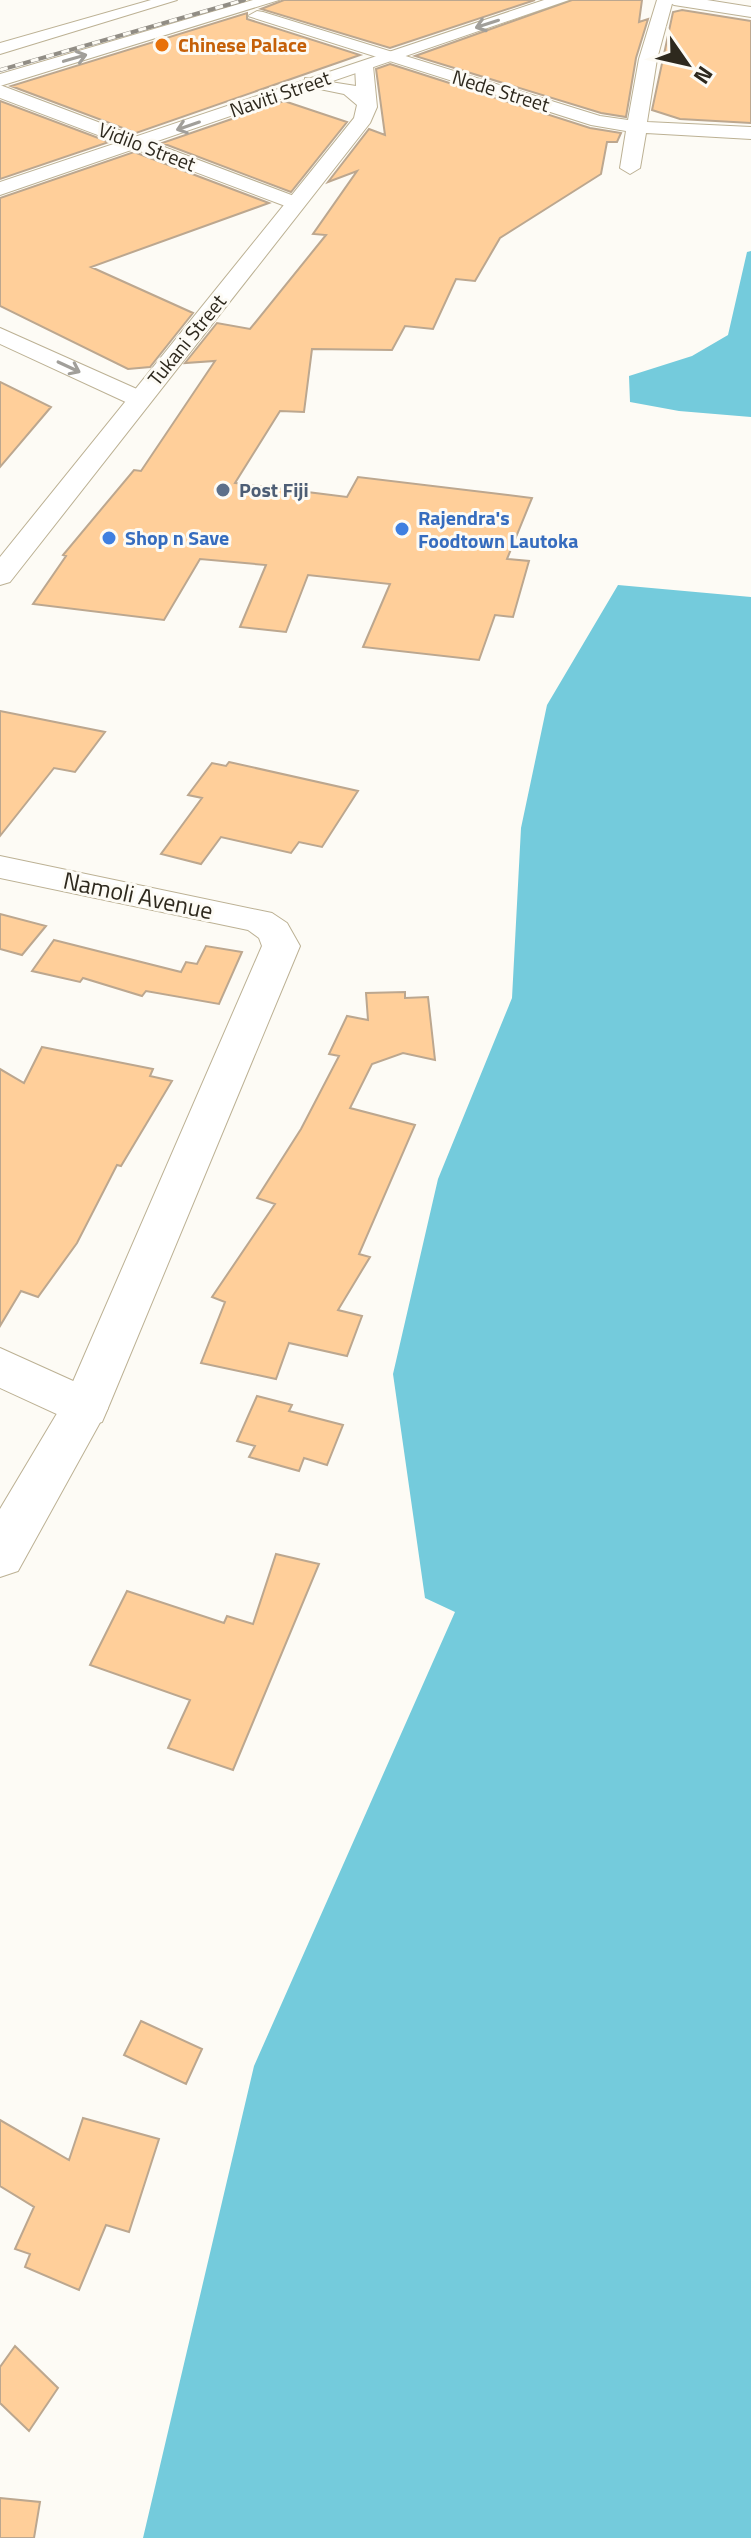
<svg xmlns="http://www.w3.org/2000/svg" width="751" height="2538" font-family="'Titillium Web',sans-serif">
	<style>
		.water { fill: #74cbdc }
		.building { fill: #ffcf9a; stroke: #bca78f; stroke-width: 2 }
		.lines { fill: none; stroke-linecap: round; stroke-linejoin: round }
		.minor-casing { stroke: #bcb194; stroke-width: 2 }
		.tertiary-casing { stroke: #bcb194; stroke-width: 2 }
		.secondary-casing { stroke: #bcb194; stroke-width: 2 }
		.primary-casing { stroke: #bcb194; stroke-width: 2 }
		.minor { fill: #fff; fill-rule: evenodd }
		.tertiary { fill: #fff; fill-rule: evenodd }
		.secondary { fill: #fff; fill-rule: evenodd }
		.primary { fill: #fff; fill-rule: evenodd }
		.rail-casing { stroke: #918d85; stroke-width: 4 }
		.rail { stroke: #fdfbf5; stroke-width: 3; stroke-dasharray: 8; stroke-linecap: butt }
		.oneway { stroke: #a19f9a }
		.food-dot { fill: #e8710a; stroke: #fdfbf5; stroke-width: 3 }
		.service-dot { fill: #5c6f8a; stroke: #fdfbf5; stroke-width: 3 }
		.shop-dot { fill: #3f7fe0; stroke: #fdfbf5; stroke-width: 3 }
		.labels { text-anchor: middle; stroke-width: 6; stroke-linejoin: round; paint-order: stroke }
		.far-food-label { font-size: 20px; font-weight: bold; fill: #c56008; stroke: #fdfbf5; text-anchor: start }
		.far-street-label { font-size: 20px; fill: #2e291e; stroke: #fdfbf5 }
		.far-service-label { font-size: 20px; font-weight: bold; fill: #4e5e75; stroke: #fdfbf5; text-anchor: start }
		.far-shop-label { font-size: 20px; font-weight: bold; fill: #366cbe; stroke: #fdfbf5; text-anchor: start }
		.street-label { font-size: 24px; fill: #2e291e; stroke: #fdfbf5 }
	</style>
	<rect width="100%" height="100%" fill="#fdfbf5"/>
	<path class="water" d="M751 251V417L679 411 630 402 629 376 692 356 728 335 747 252Z
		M618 585 751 597V2538H143L254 2066 455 1612 425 1598 393 1374 438 1179 512 998 521 828 547 705Z"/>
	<path class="building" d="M284 0H535L390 48 261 9Z
		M572 0H642L639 22 648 19 636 58 626 117 601 113 415 56Z
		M682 10 751 21V123L680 119 652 110 673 12Z
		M247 13V19L360 55 136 133 11 86Z
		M390 64 590 128 621 133 617 142H607L601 174 500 238 475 281 456 279 433 329 405 326 392 350 312 349 304 412 280 411 235 483 347 497 358 477 532 498 507 559 529 561 513 617 495 615 479 660 363 647 390 584 308 575 286 632 240 627 266 565 200 559 164 620 33 604 66 556 63 555 134 470 141 471 215 361 185 363 217 323 250 329 326 235 313 234 357 171 328 182 369 129 385 135 376 69Z
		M0 101 109 142 0 179Z
		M284 101 347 122 291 192 162 143Z
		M134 152 269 203 91 267 193 313 150 367 128 369 0 306V198Z
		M0 382 51 407 0 467Z
		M0 711 105 732 75 772 54 768 0 836Z
		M229 762 358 791 322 847 299 842 291 853 221 837 201 864 161 854 202 798 188 795 212 763 226 766Z
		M0 914 46 926 22 955 0 949Z
		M54 940 181 972 186 962 197 964 206 946 242 952 219 1004 146 991 142 996 83 978 80 982 32 971Z
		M405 992V998L428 997 435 1060 403 1053 372 1064 350 1108 415 1125 359 1254 370 1257 338 1310 362 1316 347 1356 289 1343 276 1379 201 1363 225 1302 212 1297 275 1204 257 1198 301 1129 339 1056 329 1054 347 1016 368 1020 366 993Z
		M42 1047 153 1069 150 1076 172 1081 121 1166 117 1165 77 1243 38 1297 21 1291 0 1326V1069L24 1083Z
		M257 1396 292 1405 289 1411 343 1425 327 1465 304 1458 299 1471 249 1457 255 1446 237 1441Z
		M276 1554 319 1564 233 1770 168 1748 190 1700 90 1665 127 1591 224 1623 227 1616 253 1624Z
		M141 2021 202 2049 186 2084 124 2055Z
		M83 2118 159 2139 129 2232 106 2225 79 2290 25 2267 30 2254 15 2249 34 2207 0 2186V2120L69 2160Z
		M15 2346 58 2388 29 2431 0 2403V2367Z
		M0 2498 40 2502 34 2538H0Z"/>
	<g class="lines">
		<g class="minor-casing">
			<path id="minor" d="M657 0H673L657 59 647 122 751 127V139L646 133 640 168 630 174 620 168 626 131 591 125 248 16 257 11 263 12 600 116 628 120 639 59Z
				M0 85 302 199 306 203 295 209 288 207 0 98Z
				M0 328 148 394 152 399 139 407 130 404 0 344Z
				M0 1348 102 1394 108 1408 102 1422 85 1427 0 1388Z"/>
		</g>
		<g class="tertiary-casing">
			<path id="tertiary" d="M666 0H707L751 7V17L674 5Z
				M364 61 373 66 377 107 370 123 10 582 0 585V557L354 118 357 105 344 94 305 86V78L356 86 355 66Z
				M0 856 272 913 287 923 300 946 108 1408 18 1571 0 1577V1509L65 1400 262 946 259 938 248 930 0 878Z"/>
		</g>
		<g class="secondary-casing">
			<path id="secondary" d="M151 0H177L0 54V43Z"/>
		</g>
		<g class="primary-casing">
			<path id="primary" d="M253 0H279L0 86V74Z
				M544 0H569L0 195V182Z"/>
		</g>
		<use href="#minor" class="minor"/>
		<use href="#tertiary" class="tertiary"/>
		<use href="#secondary" class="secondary"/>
		<use href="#primary" class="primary"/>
		<g class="rail-casing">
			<path id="rail" d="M0 70 244 0"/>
		</g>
		<use href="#rail" class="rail"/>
	</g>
	<defs><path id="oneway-shaft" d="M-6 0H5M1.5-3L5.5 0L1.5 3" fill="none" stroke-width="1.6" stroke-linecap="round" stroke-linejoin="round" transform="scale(2)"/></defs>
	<g class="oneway">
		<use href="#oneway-shaft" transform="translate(487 24) rotate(162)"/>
		<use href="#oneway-shaft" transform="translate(75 58) rotate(-16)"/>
		<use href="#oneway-shaft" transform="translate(188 126) rotate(161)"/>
		<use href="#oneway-shaft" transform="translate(69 367) rotate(25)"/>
	</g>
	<circle class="food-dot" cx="162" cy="45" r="8"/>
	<circle class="service-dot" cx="223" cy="490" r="8"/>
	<g class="shop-dot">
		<circle cx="402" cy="529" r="8"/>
		<circle cx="109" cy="538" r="8"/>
	</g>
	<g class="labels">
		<g class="far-food-label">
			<text x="178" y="52">Chinese Palace</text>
		</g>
		<g class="far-street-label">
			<text transform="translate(501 91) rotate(17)" y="7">Nede Street</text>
			<text transform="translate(280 94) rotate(-19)" y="7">Naviti Street</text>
			<text transform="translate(147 147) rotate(21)" y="7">Vidilo Street</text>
			<text transform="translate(187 340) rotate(-51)" y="7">Tukani Street</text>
		</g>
		<g class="far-service-label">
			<text x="239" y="497">Post Fiji</text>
		</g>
		<g class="far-shop-label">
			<text x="418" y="525">Rajendra's<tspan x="418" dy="23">Foodtown Lautoka</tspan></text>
			<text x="125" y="545">Shop n Save</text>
		</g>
		<g class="street-label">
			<text transform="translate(138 896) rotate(12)" y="8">Namoli Avenue</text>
		</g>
	</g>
	<g transform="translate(687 64) rotate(124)" stroke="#fdfbf5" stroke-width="6" paint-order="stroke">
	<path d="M0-6L14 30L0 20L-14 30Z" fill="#2e291e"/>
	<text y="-12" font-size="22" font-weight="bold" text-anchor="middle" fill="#2e291e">N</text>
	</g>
</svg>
